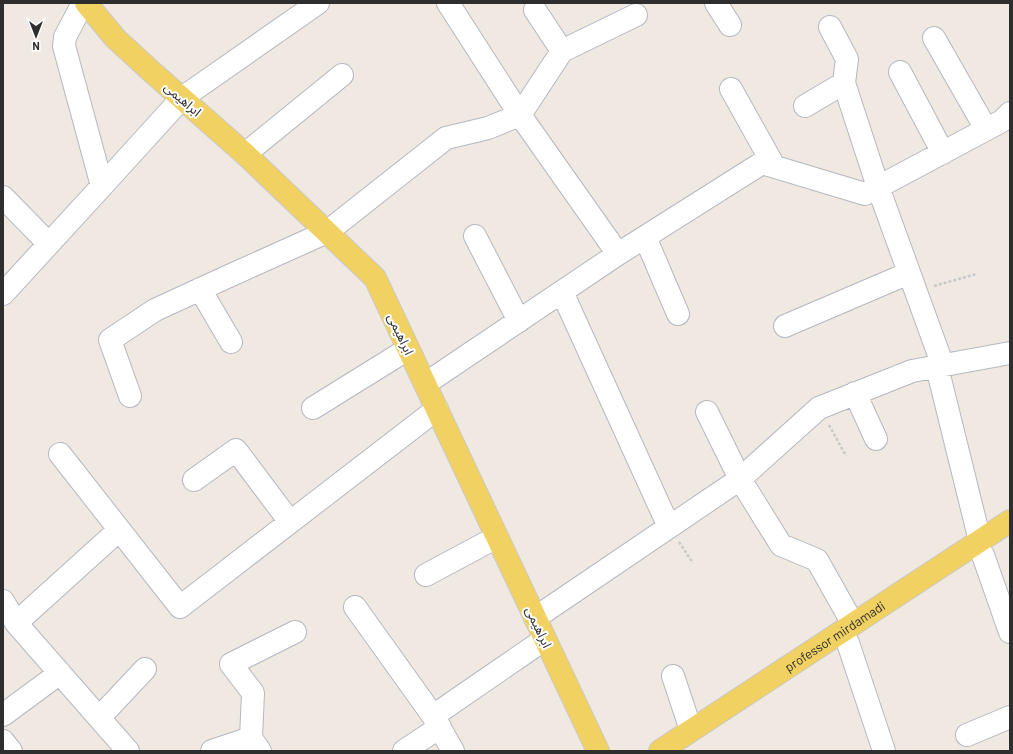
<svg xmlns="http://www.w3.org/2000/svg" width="1013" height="754" font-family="Barlow,'Noto Sans Arabic',sans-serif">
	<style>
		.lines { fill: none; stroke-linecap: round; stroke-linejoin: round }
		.minor-casing { stroke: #b4b7c1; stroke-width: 24 }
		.major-casing { stroke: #c9c9c9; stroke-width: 24 }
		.path { stroke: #c9c9c9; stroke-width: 2.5; stroke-dasharray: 3 2; stroke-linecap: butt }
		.minor { stroke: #fff; stroke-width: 22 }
		.major { stroke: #f2d163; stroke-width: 22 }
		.labels { text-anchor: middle; stroke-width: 4; stroke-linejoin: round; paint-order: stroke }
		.street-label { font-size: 13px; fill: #2e2e2e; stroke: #fff }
	</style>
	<rect width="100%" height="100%" fill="#efe9e1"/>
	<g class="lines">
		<g class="minor-casing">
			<path id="minor" d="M83 3 65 37 64 46 102 186
				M448 3 520 115 618 254
				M716 3 730 25
				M535 10 562 51
				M830 27 847 59 844 83 878 187 943 366
				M934 38 986 129
				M900 72 943 153
				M731 89 774 166
				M805 106 844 83
				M245 154 342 75
				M3 197 49 244
				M475 236 519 321
				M645 237 678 314
				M200 289 231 342
				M562 292 669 527
				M3 294 102 186 182 98 318 3
				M785 326 909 273
				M937 367 980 541
				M425 384 618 254 762 163 865 194 1002 121 1010 113
				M855 393 876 439
				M130 396 110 340 155 310 229 276 327 232 446 138 488 128 520 115 562 51 636 15
				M313 408 408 349
				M707 412 740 479 819 408 912 371 1010 353
				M60 454 180 607 437 409
				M194 480 236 450 290 522
				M983 555 1010 632
				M426 575 497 537
				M3 601 16 623 128 751
				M355 607 433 716
				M535 618 740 479 781 545 817 560 853 624
				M16 623 119 530
				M848 643 884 751
				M673 676 691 730
				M3 715 60 673
				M99 718 145 669
				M967 735 1010 717
				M251 738 253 693 231 664 295 632
				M3 741 11 751
				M212 751 251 738 260 751
				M404 751 440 727
				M453 751 433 716 545 639"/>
		</g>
		<g class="major-casing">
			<g id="major">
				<path d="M86 3 115 38 152 72 245 154 375 278 598 751"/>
				<path id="s1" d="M660 751 1010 521"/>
			</g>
		</g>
		<path class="path" d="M934 286 976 274
			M829 425 846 456
			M679 542 693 563"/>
		<use href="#minor" class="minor"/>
		<use href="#major" class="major"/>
	</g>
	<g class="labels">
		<g class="street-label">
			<text transform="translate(183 99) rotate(41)" y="5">ابراهیمی</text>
			<text transform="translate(401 334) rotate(65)" y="5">ابراهیمی</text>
			<text transform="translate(539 627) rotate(65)" y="5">ابراهیمی</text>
			<text dy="5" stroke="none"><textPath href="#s1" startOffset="209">professor mirdamadi</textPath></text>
		</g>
	</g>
	<rect width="1013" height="754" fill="none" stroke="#2e2e2e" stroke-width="8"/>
	<g transform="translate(36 36) rotate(180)" stroke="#ffffff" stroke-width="3" paint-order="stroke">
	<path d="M0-3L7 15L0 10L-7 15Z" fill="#2e2e2e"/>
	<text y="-6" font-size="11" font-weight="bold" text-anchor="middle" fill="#2e2e2e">N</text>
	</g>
</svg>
